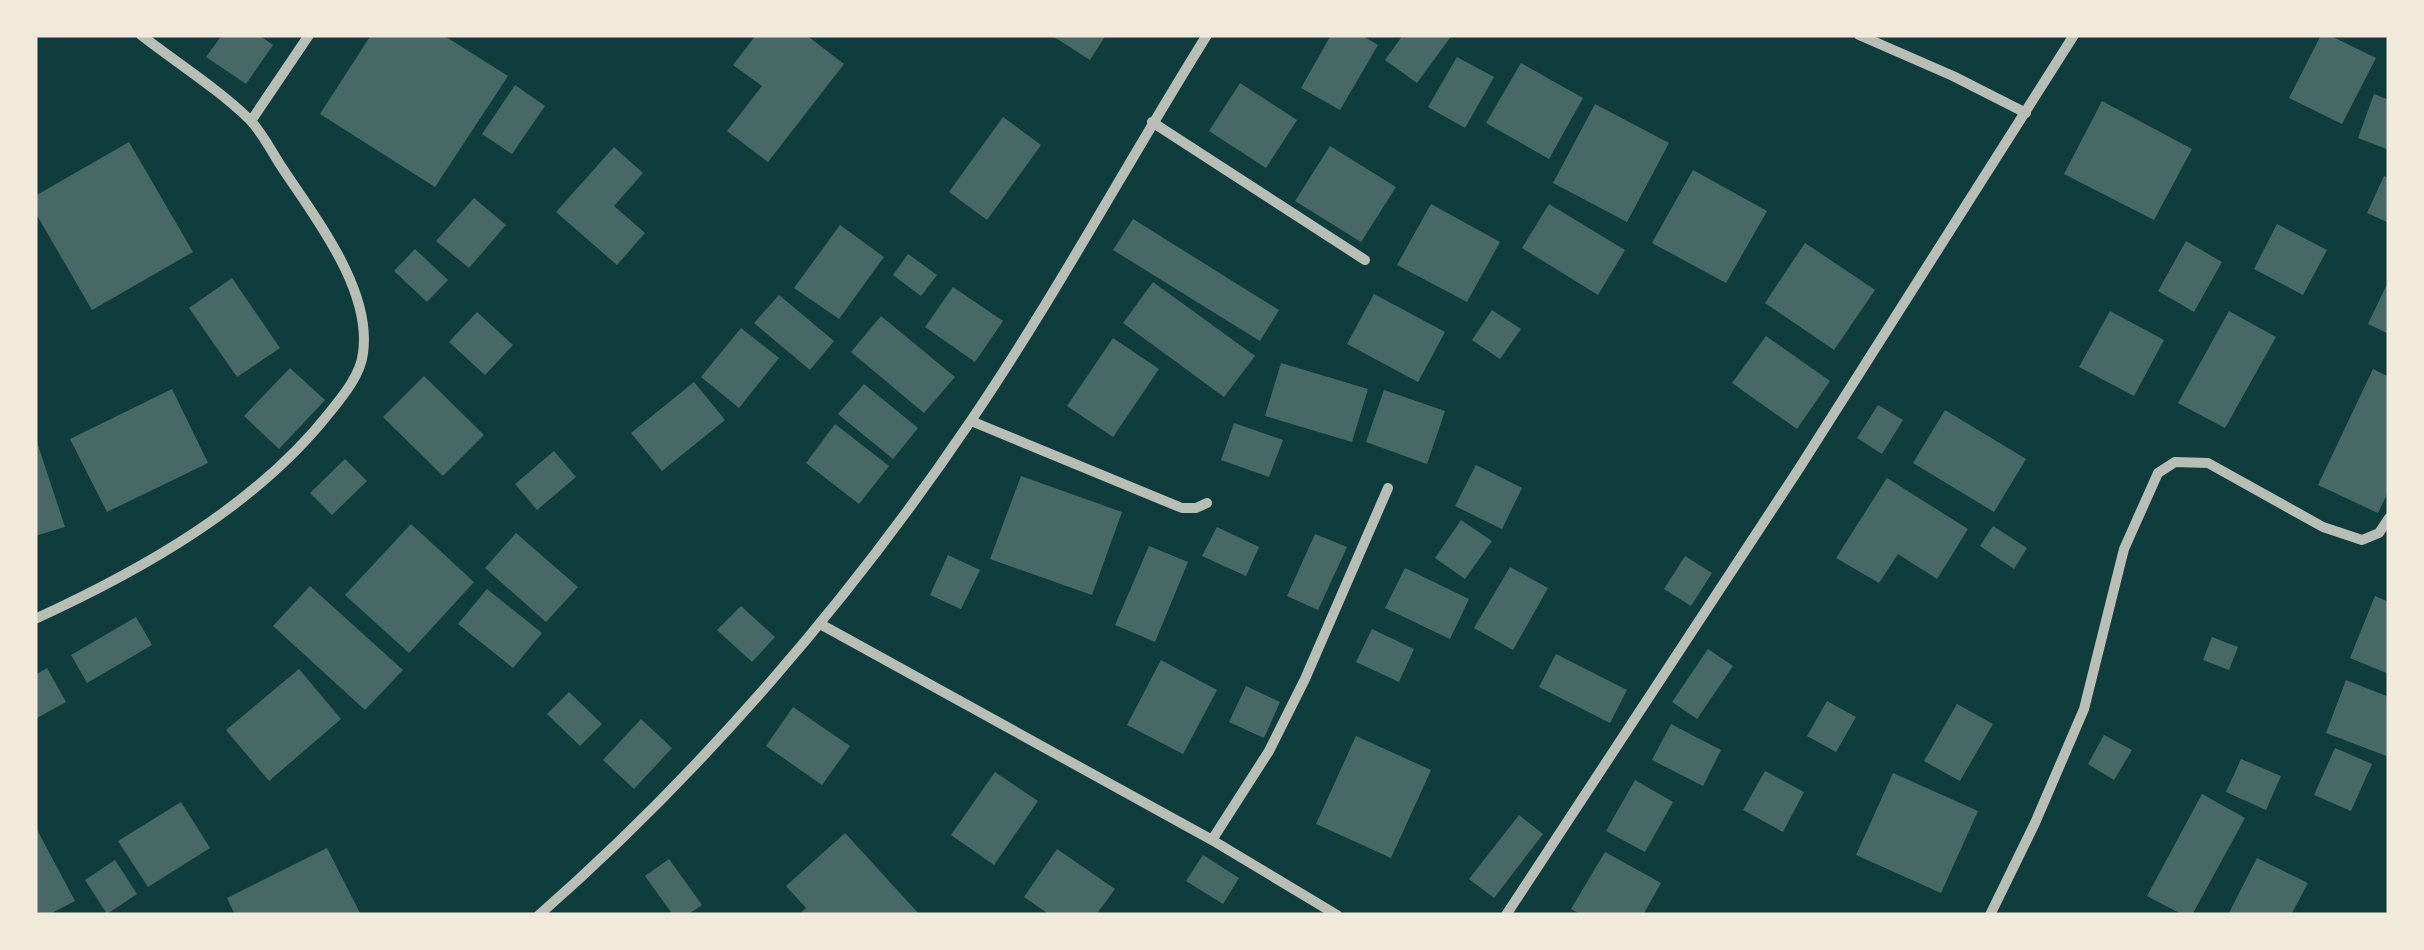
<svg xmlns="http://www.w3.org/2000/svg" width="2424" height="950" font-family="Spectral,serif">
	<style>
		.building { fill: #486865 }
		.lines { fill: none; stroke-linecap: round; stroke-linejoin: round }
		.minor { stroke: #b8beb3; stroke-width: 10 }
	</style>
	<rect width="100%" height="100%" fill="#0f3d3e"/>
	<path class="building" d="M222 35H259L273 45 246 84 206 57Z
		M371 35H443L508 76 435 187 320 114Z
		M756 35H806L844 64 768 162 727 131 762 86 733 65Z
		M1051 35H1106L1090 60Z
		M1331 35H1361L1378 45 1340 110 1301 88Z
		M1403 35H1452L1417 83 1385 60Z
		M2321 35H2329L2376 58 2342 124 2289 98Z
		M1457 57 1494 77 1465 128 1428 107Z
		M1521 63 1583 98 1549 159 1486 123Z
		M1240 83 1297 120 1266 168 1209 131Z
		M515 85 545 106 512 154 482 134Z
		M2374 94 2389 100V150L2358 138Z
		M2102 101 2192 149 2154 220 2064 174Z
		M1595 104 1669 143 1627 222 1553 183Z
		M1003 117 1041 145 987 220 949 192Z
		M129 142 193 252 92 310 35 212V196Z
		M1330 146 1396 187 1361 242 1295 201Z
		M614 147 643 173 614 206 645 233 617 265 556 212Z
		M1693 170 1767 211 1726 283 1652 243Z
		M2384 176 2389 178V223L2367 213Z
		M474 198 506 225 469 268 436 241Z
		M1431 204 1500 242 1467 302 1397 265Z
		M1549 204 1625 250 1598 295 1522 248Z
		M1133 219 1279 310 1260 341 1113 250Z
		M2277 224 2327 250 2303 295 2254 269Z
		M840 225 884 257 839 319 794 288Z
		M2186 241 2222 262 2194 312 2158 291Z
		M1805 243 1875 290 1834 350 1765 303Z
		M415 249 448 280 427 302 394 271Z
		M908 254 937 275 921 296 893 275Z
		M232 278 280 348 237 377 189 308Z
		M2389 280V334L2368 324Z
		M1153 282 1255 356 1224 397 1123 323Z
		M953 287 1003 321 975 362 925 327Z
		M1374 294 1445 332 1418 382 1347 344Z
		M779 295 834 341 810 370 754 323Z
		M1492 310 1521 329 1500 359 1472 340Z
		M2110 311 2164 340 2134 396 2079 367Z
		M2229 311 2276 337 2225 428 2178 403Z
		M477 312 513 345 485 375 449 342Z
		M881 316 955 377 924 413 851 352Z
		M741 328 779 358 739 408 701 377Z
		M1766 336 1830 381 1797 429 1732 383Z
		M1113 338 1159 369 1113 437 1067 406Z
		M1281 363 1368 389 1352 442 1265 416Z
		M290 368 325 400 279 449 244 416Z
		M2373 369 2389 377V490L2378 513 2318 485Z
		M424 376 484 435 443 476 383 417Z
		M694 382 725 420 662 471 631 433Z
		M864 384 918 428 893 459 838 414Z
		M172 389 208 463 107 512 70 439Z
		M1384 390 1445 411 1427 464 1366 442Z
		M1878 405 1903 420 1882 454 1857 438Z
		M1945 410 2026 459 1994 512 1913 463Z
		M1234 423 1283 440 1269 477 1221 460Z
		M835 424 889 466 859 504 806 463Z
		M35 436 65 527 35 536Z
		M554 451 576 477 537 510 515 484Z
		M345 459 367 481 332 515 310 493Z
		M1476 465 1522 488 1502 529 1455 506Z
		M1021 476 1122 512 1092 595 990 559Z
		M1887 478 1968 529 1937 579 1898 554 1879 583 1836 558Z
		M1461 520 1492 541 1465 579 1435 558Z
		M411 524 474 582 409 653 345 595Z
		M1993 526 2027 548 2014 569 1980 546Z
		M1217 527 1259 547 1246 576 1202 556Z
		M516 533 578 587 546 622 485 568Z
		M1315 534 1347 547 1318 610 1287 596Z
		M1149 546 1188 562 1155 642 1115 625Z
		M948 555 980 570 961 609 930 595Z
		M1685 556 1712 573 1691 606 1664 589Z
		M1510 567 1548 588 1513 650 1474 628Z
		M1405 568 1469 599 1450 639 1385 608Z
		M310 586 403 670 365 710 273 626Z
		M487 589 542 633 513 668 458 624Z
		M2375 596 2389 602V674L2350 658Z
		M741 606 775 637 752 662 717 630Z
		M136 617 152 645 87 683 71 655Z
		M1372 629 1414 649 1399 682 1356 662Z
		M2212 637 2238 647 2229 670 2203 660Z
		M1708 649 1733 666 1697 719 1672 702Z
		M1556 654 1627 690 1610 723 1539 687Z
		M1161 660 1217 690 1183 754 1127 725Z
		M47 668 66 702 35 719V675Z
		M299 669 341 719 269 781 226 730Z
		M2346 680 2389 697V757L2326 733Z
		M1246 686 1280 702 1264 738 1229 722Z
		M569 692 602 724 580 746 547 714Z
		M1827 701 1856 717 1836 752 1807 736Z
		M1957 704 1993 724 1960 781 1924 761Z
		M793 707 850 746 822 785 766 746Z
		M641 719 672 748 634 789 603 760Z
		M1671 724 1721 750 1703 786 1652 760Z
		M2104 735 2132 750 2114 780 2088 764Z
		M1356 736 1431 770 1391 858 1316 824Z
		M2335 748 2372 764 2351 811 2314 795Z
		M2241 759 2281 776 2266 810 2226 792Z
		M1765 771 1804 792 1783 832 1743 810Z
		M995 772 1038 801 994 865 951 835Z
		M1893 773 1978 811 1941 893 1856 855Z
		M1635 780 1673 802 1645 852 1606 831Z
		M2202 794 2245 818 2192 915H2183L2147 896Z
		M181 802 210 848 148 887 118 841Z
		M1519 815 1543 834 1494 898 1469 879Z
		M35 826 75 901 48 915H35Z
		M845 833 920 915H798L806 908 786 886Z
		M327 848 361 915H235L227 898Z
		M1057 849 1115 889 1096 915H1050L1024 897Z
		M1605 852 1661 883 1643 915H1581L1571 909Z
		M1203 855 1239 878 1223 904 1186 881Z
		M2257 858 2308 883 2291 915H2228Z
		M669 859 702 905 687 915H673L645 876Z
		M115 860 137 894 107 914 85 880Z"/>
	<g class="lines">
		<path class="minor" d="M1859 35 1953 76 2026 113
			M251 121 309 35
			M1152 122 1365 260
			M971 421 1182 508H1196L1207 503
			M35 619C142 570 256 506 330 412 343 396 361 374 363 353 372 290 316 219 283 169 272 153 263 133 249 119 217 88 177 63 141 35
			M822 625 1212 840 1337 915
			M1212 840 1269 751 1305 679 1388 488
			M539 915C702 772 849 601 970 422 1055 297 1127 163 1207 35
			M1506 915 1800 467 2074 35
			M1990 915 2035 823 2084 709 2124 549 2158 473 2175 462 2208 463 2323 527 2362 540 2379 533 2389 518"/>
	</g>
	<rect width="2424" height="950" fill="none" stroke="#f1e9da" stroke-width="75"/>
</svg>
